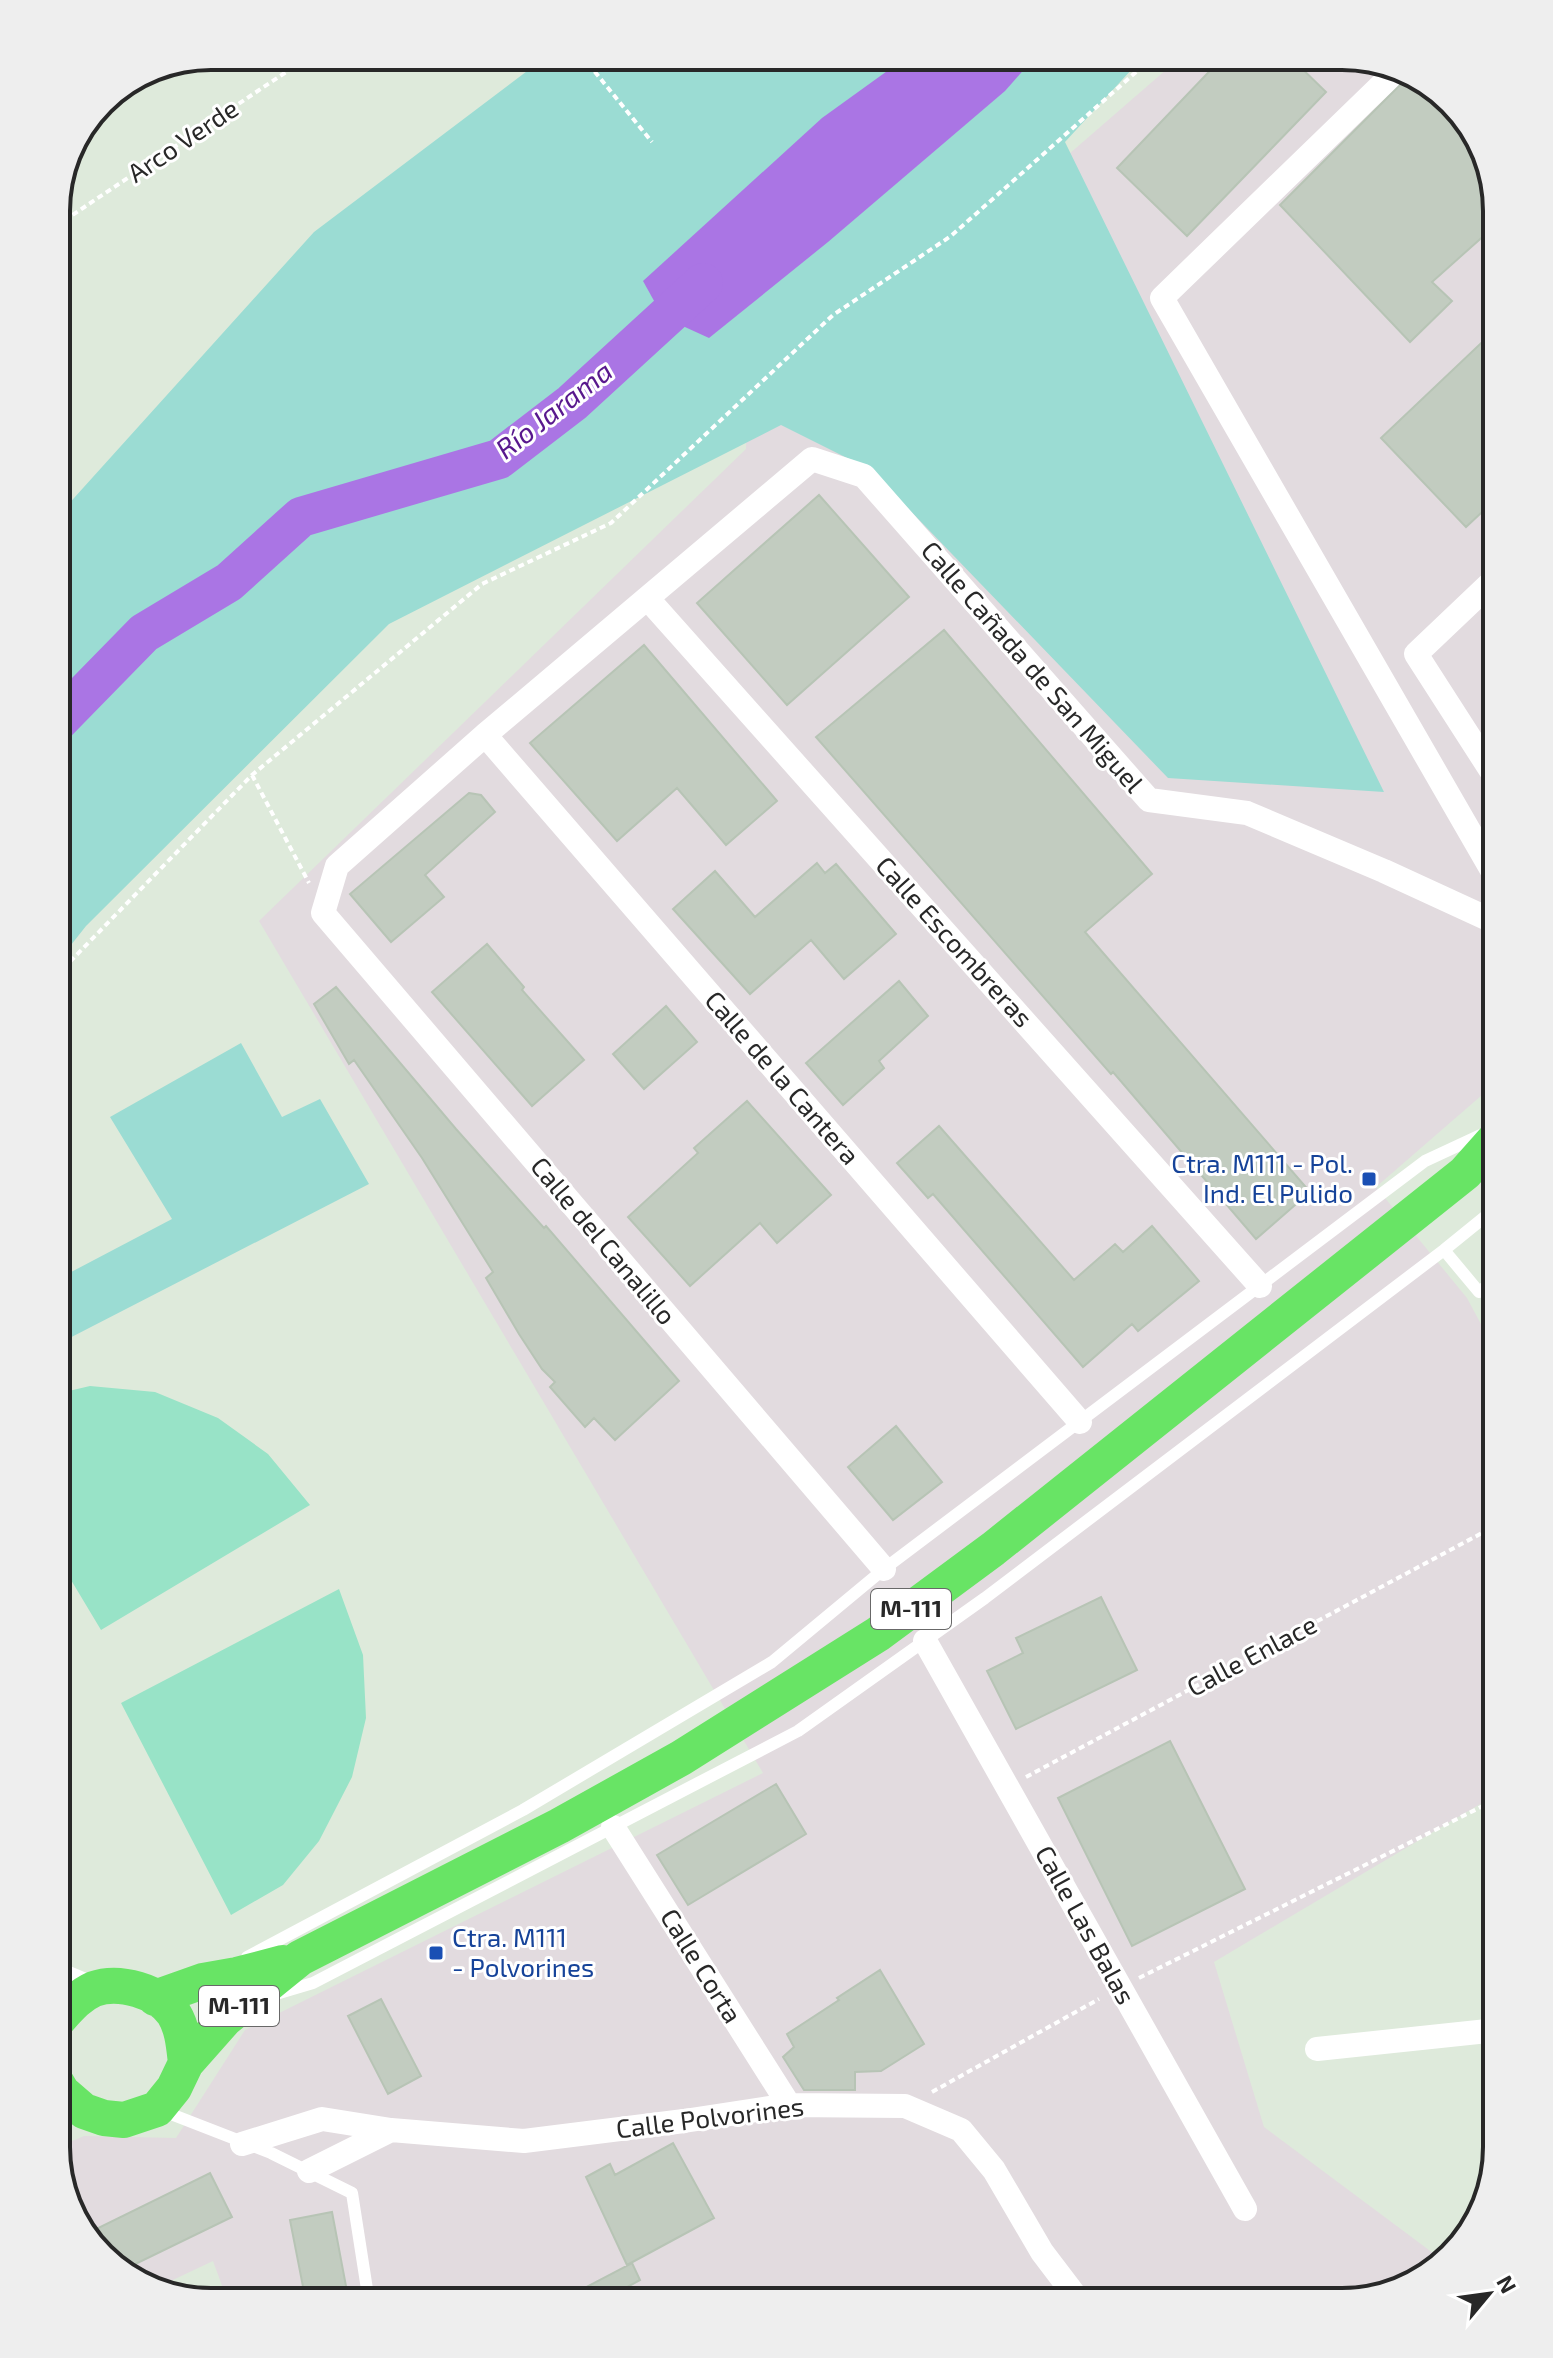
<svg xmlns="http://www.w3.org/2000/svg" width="1553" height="2358" font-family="'Exo 2',sans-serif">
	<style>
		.industrial { fill: #e2dbdf }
		.green { fill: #9bdcd3 }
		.pitch { fill: #98e3c7 }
		.water { fill: #aa75e4 }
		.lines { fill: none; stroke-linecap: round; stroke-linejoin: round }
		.river { stroke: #aa75e4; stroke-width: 40 }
		.building { fill: #c2ccc0; stroke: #b7c4b5; stroke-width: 2 }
		.path { stroke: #fff; stroke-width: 4; stroke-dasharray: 6 4; stroke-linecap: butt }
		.service { stroke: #fff; stroke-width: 12 }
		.minor { stroke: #fff; stroke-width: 24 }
		.primary { stroke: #68e465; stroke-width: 36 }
		.transit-dot { fill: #1a4fb4; stroke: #fff; stroke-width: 3 }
		.labels { text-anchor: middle; stroke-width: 6; stroke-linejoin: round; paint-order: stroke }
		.shield { fill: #fff; stroke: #686868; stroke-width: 2 }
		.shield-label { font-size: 24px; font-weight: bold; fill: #282828 }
		.street-label { font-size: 26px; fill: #282828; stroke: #fff }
		.transit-label { font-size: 26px; fill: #164399; stroke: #fff; text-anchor: end }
		.water-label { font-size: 28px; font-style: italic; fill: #58188d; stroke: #fff }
		.rim { fill: none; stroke: #282828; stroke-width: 4 }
	</style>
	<rect width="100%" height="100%" fill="#deeadb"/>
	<path class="industrial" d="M1182 56H1351L1420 77 1476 134 1497 211V1082L1376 1187 1467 1298 1497 1354V1794L1214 1962 1264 2127 1441 2259 1419 2281 1342 2302H228L213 2261 156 2288 133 2281 77 2224 56 2148 84 2136 176 2138 245 2030 763 1773 259 921 746 449 747 397 932 273Z"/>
	<path class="green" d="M547 56H1144L1065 142 1384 792 1168 778 871 470 781 425 389 624 86 926 56 964V518L314 232Z
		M241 1043 282 1117 320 1099 369 1184 56 1345V1280L172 1219 110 1117Z"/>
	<path class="pitch" d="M90 1386 155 1392 218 1418 268 1454 310 1505 101 1630 56 1555V1394Z
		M339 1589 363 1655 366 1718 352 1777 319 1841 283 1885 231 1915 121 1703Z"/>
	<path class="water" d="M908 56H1036L1005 91 828 242 709 338 663 317 643 281 822 118Z"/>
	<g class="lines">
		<path class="river" d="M56 723 144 633 229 582 301 517 499 459 572 403 703 283"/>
	</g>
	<path class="building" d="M1224 56H1289L1326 92 1187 236 1117 168Z
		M1411 74 1420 77 1476 134 1497 211V224L1432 282 1452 301 1410 342 1280 205Z
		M1497 328V498L1466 527 1381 438Z
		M819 495 909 597 787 705 697 603Z
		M944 630 1152 874 1085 932 1310 1192 1256 1239 1113 1072 1111 1074 816 737Z
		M644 645 777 801 726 845 677 788 617 841 530 743Z
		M469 793 481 795 495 812 425 875 444 897 391 942 350 894Z
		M817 863 825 873 836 864 896 934 844 979 811 940 750 994 673 909 715 871 755 917Z
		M487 944 524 987 522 990 584 1060 532 1106 432 992Z
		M899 981 928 1016 879 1061 884 1068 843 1105 806 1063Z
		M336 987 456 1129 544 1228 546 1226 679 1381 615 1440 594 1418 585 1427 550 1387 555 1382 542 1369 519 1334 486 1278 493 1272 422 1158 354 1060 349 1064 314 1004Z
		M666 1006 697 1042 644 1089 613 1054Z
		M747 1101 831 1195 777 1243 760 1223 690 1286 628 1217 698 1153 694 1148Z
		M939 1126 1074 1280 1115 1244 1123 1252 1152 1226 1199 1281 1138 1331 1132 1324 1083 1367 933 1194 928 1198 897 1163Z
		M896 1426 942 1482 893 1520 848 1467Z
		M1101 1597 1137 1670 1016 1729 987 1671 1023 1653 1016 1638Z
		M1170 1741 1245 1889 1132 1946 1058 1798Z
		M776 1784 806 1834 688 1905 657 1855Z
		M880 1970 924 2044 881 2071 855 2072V2090H804L783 2057 794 2047 787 2034 839 2000 837 1998Z
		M381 1999 421 2076 388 2094 348 2016Z
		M673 2143 714 2218 627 2265 586 2177 610 2164 615 2175Z
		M210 2173 232 2217 123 2270 86 2234Z
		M332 2212 349 2302H306L290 2220Z
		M632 2263 640 2280 600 2302H558Z"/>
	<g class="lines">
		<path class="path" d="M582 56 652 142
			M56 226 310 56
			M252 775 309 883
			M56 976 252 775 482 584 611 523 833 315 951 236 1154 56
			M1487 1307 1497 1326
			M1026 1777 1497 1525
			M1139 1978 1497 1799
			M932 2092 1099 1999"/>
		<path class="service" d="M1444 1250 1479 1292 1497 1278
			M247 1957 523 1810 772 1662 884 1569 1425 1161 1483 1134
			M276 1994 313 1983 798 1731 985 1598 1444 1250 1497 1207
			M163 2111 271 2153 352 2193 369 2302"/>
		<path class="minor" d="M1397 70 1162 298 1497 879
			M648 599 1260 1286
			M485 735 1080 1422
			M1497 780 1416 654 1497 577
			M884 1569 323 913 337 866 485 735 812 459 864 476 1149 800 1247 813 1384 871 1497 923
			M925 1641 1245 2209
			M613 1827 789 2105
			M56 1973 94 1989
			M1317 2049 1497 2030
			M242 2144 322 2119 391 2130 524 2141 684 2121 789 2105 905 2106 961 2130 994 2170 1042 2252 1080 2302
			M309 2171 391 2130"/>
		<path class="primary" d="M155 1998 203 1981 237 1975 283 1963
			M56 2022C67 2010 78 1996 94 1989 119 1980 159 1991 174 2014 183 2029 184 2046 186 2063
			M56 2082 62 2092 84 2111 104 2118 124 2120 157 2109 174 2088 186 2063 225 2019 300 1958 559 1826 681 1758 878 1634 993 1549 1465 1173 1497 1137"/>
	</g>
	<g class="transit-dot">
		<rect x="1361" y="1171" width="16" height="16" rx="4"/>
		<rect x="428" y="1945" width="16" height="16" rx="4"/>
	</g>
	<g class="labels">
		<g class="shield">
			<rect x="871" y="1589" width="80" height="40" rx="6"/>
			<rect x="199" y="1986" width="80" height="40" rx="6"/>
		</g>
		<g class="shield-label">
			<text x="911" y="1617">M-111</text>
			<text x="239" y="2014">M-111</text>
		</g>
		<g class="street-label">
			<text transform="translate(183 141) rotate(-34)" y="9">Arco Verde</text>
			<text transform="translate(1032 667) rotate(49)" y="9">Calle Cañada de San Miguel</text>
			<text transform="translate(954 942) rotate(48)" y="9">Calle Escombreras</text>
			<text transform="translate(782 1078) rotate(49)" y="9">Calle de la Cantera</text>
			<text transform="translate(603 1241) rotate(50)" y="9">Calle del Canalillo</text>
			<text transform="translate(1252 1656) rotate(-28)" y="9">Calle Enlace</text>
			<text transform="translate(1085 1925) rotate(61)" y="9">Calle Las Balas</text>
			<text transform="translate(701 1966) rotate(58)" y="9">Calle Corta</text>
			<text transform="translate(710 2118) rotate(-7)" y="9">Calle Polvorines</text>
		</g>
		<g class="transit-label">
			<text x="1353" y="1173">Ctra. M111 - Pol.<tspan x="1353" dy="30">Ind. El Pulido</tspan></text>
			<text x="452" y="1947" text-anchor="start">Ctra. M111<tspan x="452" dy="30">- Polvorines</tspan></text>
		</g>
		<g class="water-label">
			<text transform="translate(554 410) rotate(-38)" y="10">Río Jarama</text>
		</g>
	</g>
	<path d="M0 0H1553V2358H0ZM211 70H1342A141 141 0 0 1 1483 211V2147A141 141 0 0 1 1342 2288H211A141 141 0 0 1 70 2147V211A141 141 0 0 1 211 70Z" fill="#eee" fill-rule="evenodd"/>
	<path class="rim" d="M211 70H1342A141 141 0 0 1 1483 211V2147A141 141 0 0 1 1342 2288H211A141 141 0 0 1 70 2147V211A141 141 0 0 1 211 70Z"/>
	<g transform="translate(1489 2294) rotate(61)" stroke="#ffffff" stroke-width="6" paint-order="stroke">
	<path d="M0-6L14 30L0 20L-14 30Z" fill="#282828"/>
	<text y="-12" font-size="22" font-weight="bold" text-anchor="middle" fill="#282828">N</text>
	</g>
</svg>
